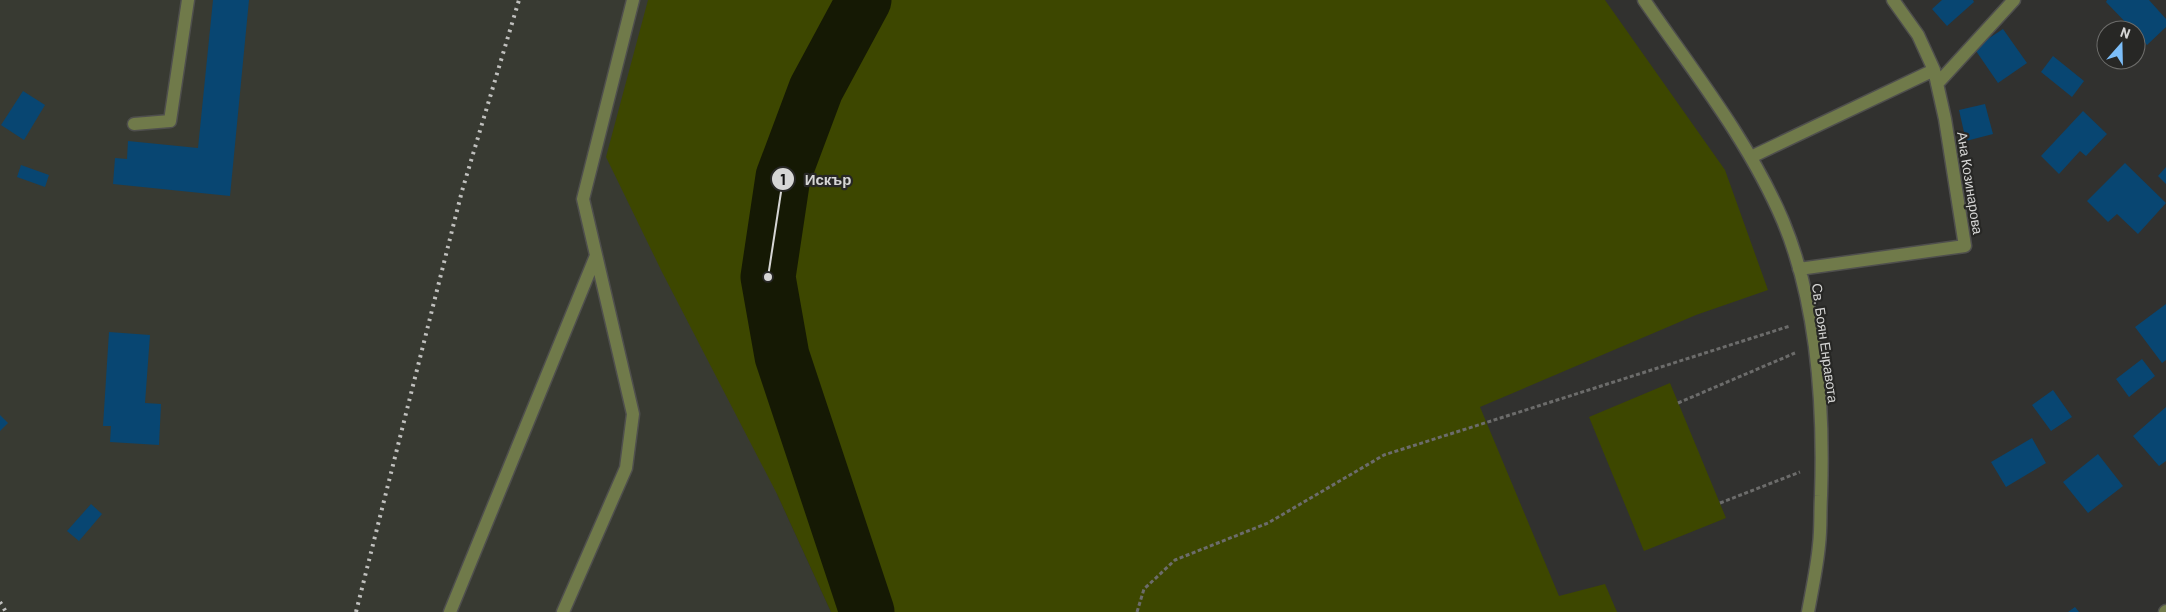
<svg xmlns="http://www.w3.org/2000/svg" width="2166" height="612" font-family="Barlow,sans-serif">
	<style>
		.built { fill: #383a32 }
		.green { fill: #3d4700 }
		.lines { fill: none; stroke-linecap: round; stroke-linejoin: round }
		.river { stroke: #151904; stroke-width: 55 }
		.building { fill: #084672 }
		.minor-casing { stroke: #4f4f4d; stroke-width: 15 }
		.path { stroke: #6c6c6b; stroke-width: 3; stroke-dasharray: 4 2.5; stroke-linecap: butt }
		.minor { stroke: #707a4a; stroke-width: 12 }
		.rail { stroke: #c0c0be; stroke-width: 4; stroke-dasharray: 2.5 5; stroke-linecap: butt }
		.labels { text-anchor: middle; stroke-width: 4.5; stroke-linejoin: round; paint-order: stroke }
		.street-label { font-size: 14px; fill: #d6d6d5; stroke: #272725 }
		.leader { fill: none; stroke: #d6d6d5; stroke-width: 2 }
		.callout-dot { fill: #d6d6d5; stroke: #272725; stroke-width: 2 }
		.mark-label { font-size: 15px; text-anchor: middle; font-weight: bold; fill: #111 }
		.callout-label { font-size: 15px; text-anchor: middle; font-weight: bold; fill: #d6d6d5; stroke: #272725; stroke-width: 4.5; stroke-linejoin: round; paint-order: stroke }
	</style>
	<rect width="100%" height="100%" fill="#31312f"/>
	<path class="built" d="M0 0H735L777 494 831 612H0Z"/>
	<path class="green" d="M648 0H1605L1725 170 1768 290 1696 315 1480 407 1559 596 1605 584 1617 612H831L777 494 662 272 606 157Z
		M1670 383 1726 518 1644 551 1589 417Z"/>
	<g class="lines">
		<path class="river" d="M864 0 816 89 783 177 768 277 782 356 867 612"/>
	</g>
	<path class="building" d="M213 0H249L230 196 113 184 115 158 127 159 128 141 198 148Z
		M1942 0H1973L1974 2 1947 26 1932 9Z
		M2107 0H2149L2166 19V27L2147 45 2136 33V30H2133L2106 2Z
		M2003 29 2027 63 1998 83 1974 48Z
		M2053 56 2084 81 2072 97 2041 72Z
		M23 91 45 105 24 140 1 125Z
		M1985 104 1993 134 1966 141 1959 110Z
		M2083 111 2107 134 2086 156 2080 151 2059 174 2041 156Z
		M2125 163 2166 203 2138 234 2117 214 2108 222 2087 201Z
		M21 165 49 175 45 187 17 177Z
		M2166 167V184L2158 176Z
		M2166 304V360L2162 363 2135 327Z
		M109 332 150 335 145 403 161 404 159 445 110 442 111 426H103Z
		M2142 359 2155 376 2129 397 2116 379Z
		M2053 390 2072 417 2051 431 2032 405Z
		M2166 407V461L2159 466 2133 436Z
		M0 415 8 423 0 431Z
		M2032 438 2046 463 2006 487 1991 462Z
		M2098 454 2123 486 2088 513 2063 482Z
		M91 504 102 514 79 541 67 531Z
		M2075 607 2079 612H2068Z"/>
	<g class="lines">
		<g class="minor-casing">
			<path id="minor" d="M1644 0C1693 71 1749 141 1783 221 1817 303 1824 407 1821 496 1820 512 1821 529 1819 545 1817 567 1812 590 1808 612
				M1937 84 2014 0
				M134 124 170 121 188 0
				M1751 157 1934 70
				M1799 269 1965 246 1945 119 1934 70 1918 35 1893 0
				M450 612 595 258
				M563 612 626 468 633 414 583 199 633 0
				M2165 612 2166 611"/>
		</g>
		<path class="path" d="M1678 403 1795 353
			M1720 503 1800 472
			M1137 612 1144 589 1175 560 1268 523 1384 455 1790 326"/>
		<use href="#minor" class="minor"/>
		<path class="rail" d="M0 602 6 612
			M356 612 462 191 519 0"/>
	</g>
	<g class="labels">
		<g class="street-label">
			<text transform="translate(1970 183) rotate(81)" y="5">Ана Козинарова</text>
			<text transform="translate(1825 343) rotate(82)" y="5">Св. Боян Енравота</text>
		</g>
	</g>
	<path class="leader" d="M768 277L783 179"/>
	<g class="callout-dot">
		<circle cx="768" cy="277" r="5"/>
		<circle cx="783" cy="179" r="12"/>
	</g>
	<g class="mark-label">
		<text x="783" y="185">1</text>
	</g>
	<g class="callout-label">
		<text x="828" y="185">Искър</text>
	</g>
	<g transform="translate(2121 45) rotate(20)"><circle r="24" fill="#272725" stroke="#6d6d6b"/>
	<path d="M0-4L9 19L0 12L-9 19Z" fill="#7cbef9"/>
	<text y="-8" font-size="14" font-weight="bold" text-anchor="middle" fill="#d6d6d5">N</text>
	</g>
</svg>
